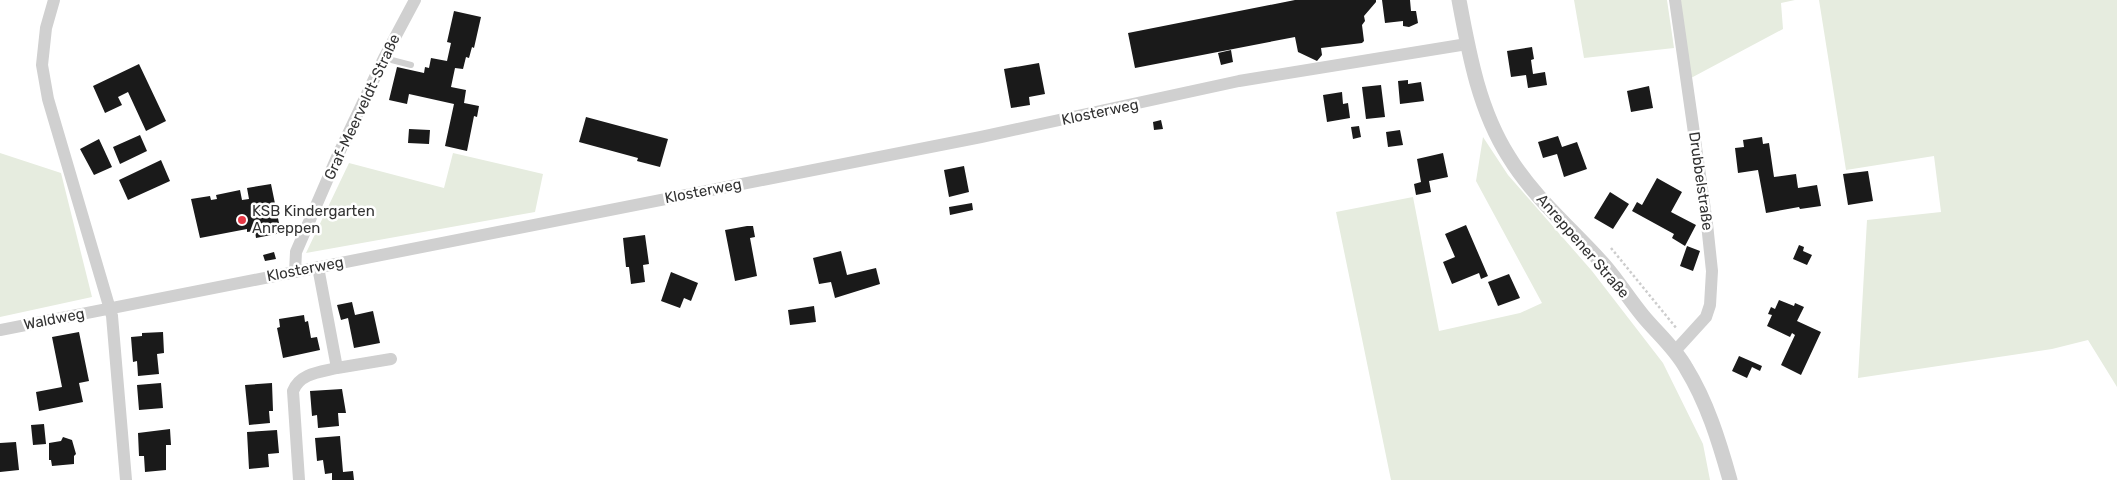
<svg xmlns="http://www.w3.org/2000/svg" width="2117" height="480" font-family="Rubik,sans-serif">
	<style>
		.green { fill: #e6ecdf }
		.building { fill: #1a1a1a }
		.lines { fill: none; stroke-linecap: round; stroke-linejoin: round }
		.path { stroke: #cdcdcd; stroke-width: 2.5; stroke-dasharray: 2.5 2.5; stroke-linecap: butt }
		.service { stroke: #d0d0d0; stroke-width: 6 }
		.minor { stroke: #d0d0d0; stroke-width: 12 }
		.tertiary { stroke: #d0d0d0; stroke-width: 15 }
		.poi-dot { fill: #e63946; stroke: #fff; stroke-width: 2 }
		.labels { text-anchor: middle; stroke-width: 5; stroke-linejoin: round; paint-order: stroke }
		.street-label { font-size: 15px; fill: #333; stroke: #fff }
		.poi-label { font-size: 15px; fill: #333; stroke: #fff; text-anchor: start }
	</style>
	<rect width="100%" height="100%" fill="#fff"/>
	<path class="green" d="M1574 0H1667L1674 48 1584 58Z
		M1680 0H1795L1781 3 1783 29 1691 78Z
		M1819 0H2117V387L2088 340 2052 349 1858 378 1867 220 1941 212 1934 156 1846 170Z
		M1483 137 1508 175 1592 271 1663 363 1703 444 1710 480H1391L1336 212 1413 197 1439 331 1520 313 1542 303 1476 181Z
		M0 153 61 173 92 297 0 317Z
		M453 153 543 174 535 212 306 253 349 163 444 188Z"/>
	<path class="building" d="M1295 0H1376V2L1364 16 1365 21 1362 25 1364 41 1362 43 1321 48 1322 55 1317 61 1298 52 1295 37 1135 68 1128 33Z
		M1382 0H1410L1411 11H1416L1418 23 1409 27 1403 26V21L1385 23Z
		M454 11 481 17 474 48 472 47 469 58 466 57 463 69 455 68 451 87 466 90 464 103 479 106 477 117 474 116 467 151 445 146 454 104 409 94 407 104 389 100 397 67 424 73 425 67 429 68 431 58 447 61 451 43 447 42Z
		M1532 47 1534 59 1531 60 1533 74 1545 72 1547 85 1528 88 1526 75 1511 77 1507 51Z
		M1231 50 1233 62 1221 65 1218 53Z
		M1039 63 1045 94 1029 97 1030 105 1011 108 1004 69Z
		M139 64 166 121 146 131 128 92 118 97 122 105 105 113 93 86Z
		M1408 80V84L1421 82 1424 101 1400 104 1398 81Z
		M1381 85 1385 117 1366 119 1362 87Z
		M1649 86 1653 108 1631 112 1627 91Z
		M1342 92 1343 104 1348 103 1350 118 1327 122 1323 95Z
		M586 117 668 139 660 167 637 161 638 158 579 142Z
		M1161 120 1163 129 1154 130 1153 122Z
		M1359 126 1361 137 1353 139 1351 127Z
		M409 129 430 130 429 144 408 143Z
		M1400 130 1403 145 1388 147 1386 132Z
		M140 135 147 151 120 164 113 147Z
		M1558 136 1562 147 1577 142 1587 169 1564 177 1557 154 1543 158 1538 142Z
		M1762 137 1763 144 1769 143 1774 177 1796 174 1798 188 1817 185 1821 206 1800 209 1799 207 1766 213 1758 170 1738 173 1735 148 1744 147 1743 140Z
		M99 139 112 167 94 175 80 149Z
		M1443 153 1448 177 1429 181 1431 192 1416 195 1414 184 1421 182 1417 159Z
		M161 160 170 181 128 200 119 180Z
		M964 166 969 192 949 197 944 170Z
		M1868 171 1873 201 1848 205 1843 174Z
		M1657 178 1682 192 1671 212 1696 225 1685 246 1672 238 1674 234 1632 211 1637 202 1642 205Z
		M271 184 281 233 256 238 255 231 247 232V229L200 238 191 199 210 196 211 200 217 199 216 195 240 190 242 200 249 199 247 188Z
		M1610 192 1629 204 1613 229 1594 218Z
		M972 203 973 210 950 215 949 207Z
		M1466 225 1488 276 1481 279 1479 273 1452 284 1443 262 1455 257 1445 234Z
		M747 226H753L755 237 750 238 757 276 735 281 725 230Z
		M645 235 649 264 643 265 645 282 631 284 629 267H626L623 238Z
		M1799 245 1804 247 1803 251 1812 255 1807 265 1793 259Z
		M1687 246 1700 251 1693 271 1680 266Z
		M841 251 847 275 876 268 880 284 835 298 831 282 819 284 813 258Z
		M274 252 276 259 265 261 263 255Z
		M671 272 698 283 691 301 684 298 680 308 661 301Z
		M1509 274 1520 298 1498 306 1488 282Z
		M1779 300 1794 306 1795 303 1804 307 1797 321 1821 332 1801 375 1781 365 1795 335 1792 333 1790 337 1767 326 1772 315 1768 314 1771 307 1775 309Z
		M352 302 355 315 373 311 380 343 354 348 348 318 341 320 337 305Z
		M814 306 816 322 790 325 788 310Z
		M304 315 305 322 308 321 311 338 317 337 320 350 283 358 277 328 280 327 279 319Z
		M79 332 89 381 79 383 83 402 39 411 36 392 62 387 52 337Z
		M163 332 164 353 157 354 159 374 138 376 137 361 133 362 131 337 142 336V333Z
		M1739 356 1762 366 1760 371 1752 367 1747 378 1732 371Z
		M161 383 163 408 139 410 137 385Z
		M272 383 273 411H269L270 423 249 425 245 385Z
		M342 389 346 413H338L339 426 318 428 317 415 312 416 310 391Z
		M44 424 46 444 33 445 31 425Z
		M170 429 171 445H166V470L145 472 144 456H139L138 433Z
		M277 430 279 453 268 454 269 467 249 469 247 432Z
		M340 436 343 472 353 471 354 480H332V473L325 474 323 460 317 461 315 438Z
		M63 437 72 440 76 454 74 456V464L52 466 51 460H49V443L61 441Z
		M16 442 19 470 0 472V443Z"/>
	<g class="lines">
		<path class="path" d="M1611 248 1677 329"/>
		<path class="service" d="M384 58 411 65"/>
		<path class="minor" d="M54 0 46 28 42 65 48 99 112 316 126 480
			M1675 0 1707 224 1712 271 1710 305 1706 317 1675 351
			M295 272 296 252 338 155 384 58 415 0
			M0 330 981 137 1239 81 1467 44
			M337 368 391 359
			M299 480 293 391C300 373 321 372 337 368L318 267"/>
		<path class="tertiary" d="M1459 0C1469 54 1479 110 1509 157 1534 198 1572 229 1604 265 1618 281 1629 299 1643 316 1657 333 1675 348 1686 368 1707 402 1719 441 1730 480"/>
	</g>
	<circle class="poi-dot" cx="242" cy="220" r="5"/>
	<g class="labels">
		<g class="street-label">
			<text transform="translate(362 107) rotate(-65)" y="5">Graf-Meerveldt-Straße</text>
			<text transform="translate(1100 112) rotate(-12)" y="5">Klosterweg</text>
			<text transform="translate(1701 181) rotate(82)" y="5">Drubbelstraße</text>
			<text transform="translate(703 191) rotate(-11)" y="5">Klosterweg</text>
			<text transform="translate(1583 246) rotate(49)" y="5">Anreppener Straße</text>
			<text transform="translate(305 269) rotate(-11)" y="5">Klosterweg</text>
			<text transform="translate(54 319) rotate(-11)" y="5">Waldweg</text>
		</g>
		<g class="poi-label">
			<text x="252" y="216">KSB Kindergarten<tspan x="252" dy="17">Anreppen</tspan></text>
		</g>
	</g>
</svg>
